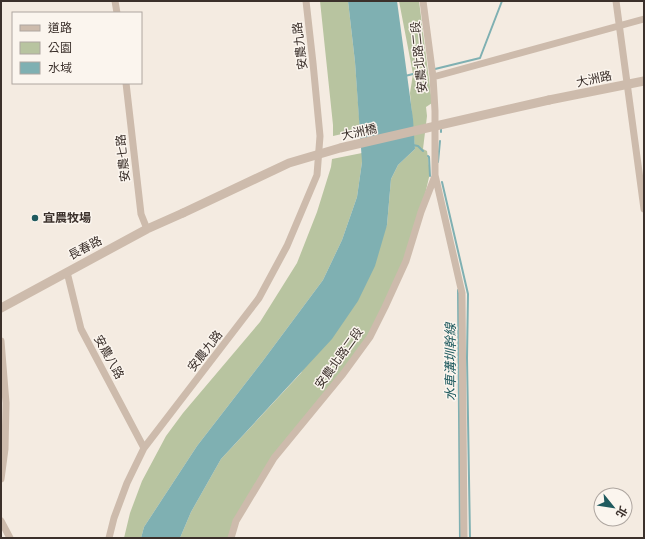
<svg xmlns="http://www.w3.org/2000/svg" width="645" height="539" font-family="'Open Sans','Noto Sans TC',sans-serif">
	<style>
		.green { fill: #b8c4a0 }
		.water { fill: #7fb0b2 }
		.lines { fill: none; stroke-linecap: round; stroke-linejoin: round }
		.stream { stroke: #7fb0b2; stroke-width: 2 }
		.minor { stroke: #cdbbac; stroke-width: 7 }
		.tertiary { stroke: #cdbbac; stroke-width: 9 }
		.tertiary-bridge { stroke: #cdbbac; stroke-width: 9 }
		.poi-dot { fill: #1f5a5e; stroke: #fbf5ee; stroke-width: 1.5 }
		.labels { text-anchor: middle; stroke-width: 3; stroke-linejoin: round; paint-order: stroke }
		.street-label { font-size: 12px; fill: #3b302b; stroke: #fbf5ee }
		.poi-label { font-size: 12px; font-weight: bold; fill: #3b302b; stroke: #fbf5ee; text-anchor: start }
		.water-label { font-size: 13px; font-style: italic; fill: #1f5a5e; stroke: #fbf5ee }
	</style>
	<rect width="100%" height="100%" fill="#f4ebe1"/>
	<path class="green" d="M320 1H348L355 62 360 130 333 136V125Z
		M399 1H419L432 103 426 107 427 116 423 149 427 151 430 173 421 212 406 261 370 337 274 458 236 521 231 538H180L191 512 221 459 301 373 387 225 391 179 398 165 415 149 410 93 413 74Z
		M362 153V162L357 197 342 240 323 280 262 362 197 446 144 527 141 538H124L130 513 142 481 166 436 183 413 260 322 297 263 317 212 331 167 332 159Z"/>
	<path class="water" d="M348 1H397L413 119 415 149 398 165 391 179 387 225 375 266 358 301 332 339 221 459 191 512 180 538H141L144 527 197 446 262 362 323 280 342 240 357 197 362 162 355 62Z"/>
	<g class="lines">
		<path class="stream" d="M435 69 480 58 502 1
			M405 76 413 74
			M441 127V132
			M413 145 418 146 423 151
			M428 156 429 157 430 176
			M438 162 440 141
			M442 182 468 294 467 358 470 538
			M458 290 460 538"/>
		<path class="minor" d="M115 1 117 13
			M423 1 433 77 435 111V175L462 293 464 538
			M616 1 644 209
			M433 77 644 19
			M126 83 141 214 147 229
			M67 272 81 329 144 448
			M1 341 6 403 5 449 1 479
			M1 521 10 538
			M109 538 114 518 127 483 144 448 259 298 287 246 317 175 320 136 313 63 306 1
			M231 538 236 521 274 458 343 374 370 337 385 307 406 261 421 212 435 176"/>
		<path class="tertiary" d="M549 100 644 81
			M1 308 147 229 183 213"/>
		<path class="tertiary-bridge" d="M183 213 289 163 340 148 549 100"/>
	</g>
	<circle class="poi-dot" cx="35" cy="218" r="4"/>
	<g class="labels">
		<g class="street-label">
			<text transform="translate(300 46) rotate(-97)" y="4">安農九路</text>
			<text transform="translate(419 57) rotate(-96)" y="4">安農北路二段</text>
			<text transform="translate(594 79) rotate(-12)" y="4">大洲路</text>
			<text transform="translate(359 132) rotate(-12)" y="4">大洲橋</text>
			<text transform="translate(123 158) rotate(-96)" y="4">安農七路</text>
			<text transform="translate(85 248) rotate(-28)" y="4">長春路</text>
			<text transform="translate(205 351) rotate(-52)" y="4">安農九路</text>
			<text transform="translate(109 357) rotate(61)" y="4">安農八路</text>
			<text transform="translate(339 358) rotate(-54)" y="4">安農北路二段</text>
		</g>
		<g class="poi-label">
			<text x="43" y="222">宜農牧場</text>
		</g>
		<g class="water-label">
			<text transform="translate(450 362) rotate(-90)" y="5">水車溝圳幹線</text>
		</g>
	</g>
	<rect width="645" height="539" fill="none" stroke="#3b302b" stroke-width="4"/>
	<rect x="12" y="12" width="130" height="72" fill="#fbf5ee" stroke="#aea6a0"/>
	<rect x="20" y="25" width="20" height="6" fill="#cdbbac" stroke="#aea6a0"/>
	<text x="48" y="32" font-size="12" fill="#3b302b">道路</text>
	<rect x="20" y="42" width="20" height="12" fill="#b8c4a0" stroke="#aea6a0"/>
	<text x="48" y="52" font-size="12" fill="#3b302b">公園</text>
	<rect x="20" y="62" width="20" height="12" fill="#7fb0b2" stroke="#aea6a0"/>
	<text x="48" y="72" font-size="12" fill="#3b302b">水域</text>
	<g transform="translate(613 507) rotate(120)"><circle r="19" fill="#fbf5ee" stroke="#aea6a0"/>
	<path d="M0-3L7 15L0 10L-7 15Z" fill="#1f5a5e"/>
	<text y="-6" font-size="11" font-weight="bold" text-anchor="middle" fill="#3b302b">北</text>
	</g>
</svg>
